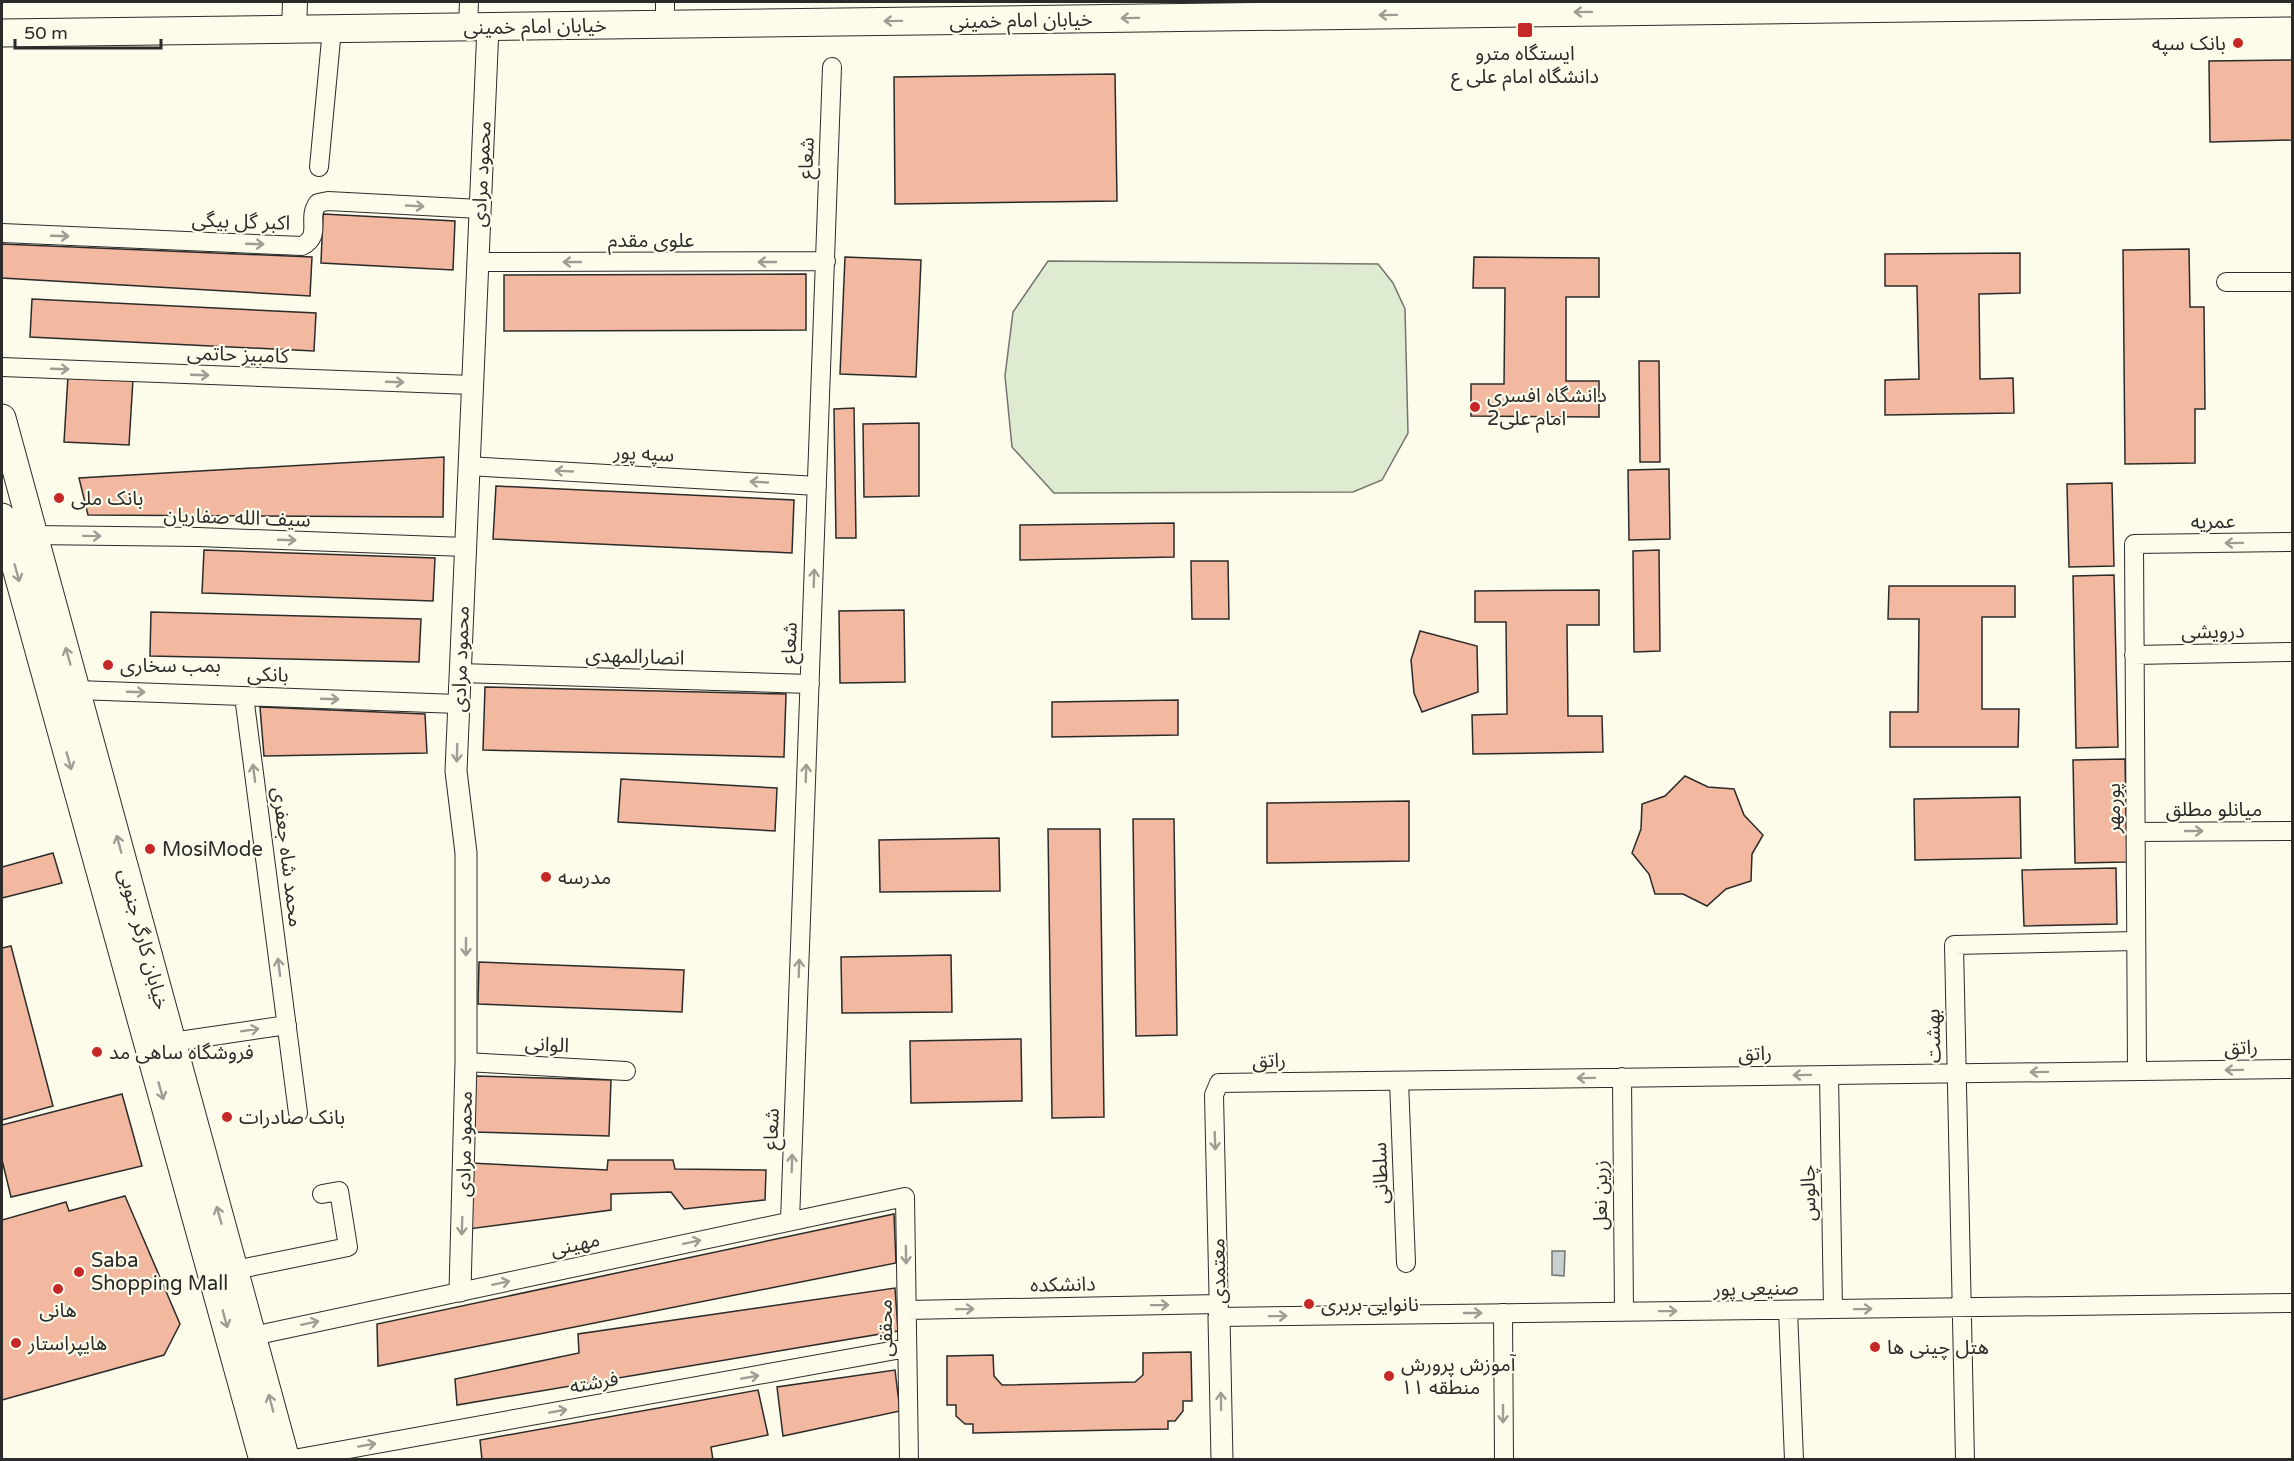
<svg xmlns="http://www.w3.org/2000/svg" width="2294" height="1461" font-family="'Varela Round','Noto Sans Arabic',sans-serif">
	<style>
		.green { fill: #deebd1; stroke: #74746e; stroke-width: 1.5 }
		.water { fill: #c7d0d0; stroke: #74746e; stroke-width: 1.5 }
		.building { fill: #f2b8a0; stroke: #2b2b2b; stroke-width: 1.5 }
		.lines { fill: none; stroke-linecap: round; stroke-linejoin: round }
		.minor-casing { stroke: #2b2b2b; stroke-width: 20 }
		.tertiary-casing { stroke: #2b2b2b; stroke-width: 23 }
		.secondary-casing { stroke: #2b2b2b; stroke-width: 26 }
		.primary-casing { stroke: #2b2b2b; stroke-width: 29 }
		.minor { stroke: #fdfbea; stroke-width: 18 }
		.tertiary { stroke: #fdfbea; stroke-width: 21 }
		.secondary { stroke: #fdfbea; stroke-width: 24 }
		.primary { stroke: #fdfbea; stroke-width: 27 }
		.oneway { stroke: #9e9d94 }
		.poi-dot { fill: #c62828; stroke: #fdfbea; stroke-width: 2 }
		.labels { text-anchor: middle; stroke-width: 4.5; stroke-linejoin: round; paint-order: stroke }
		.street-label { font-size: 20px; fill: #2b2b2b; stroke: #fdfbea }
		.poi-label { font-size: 20px; fill: #2b2b2b; stroke: #fdfbea; text-anchor: start }
	</style>
	<rect width="100%" height="100%" fill="#fdfbea"/>
	<path class="green" d="M1048 261 1378 264 1393 283 1405 309 1408 433 1382 480 1353 492 1054 493 1012 447 1005 376 1013 312Z"/>
	<path class="water" d="M1552 1251H1565L1564 1276 1552 1275Z"/>
	<path class="building" d="M2292 60V140L2210 142 2209 61Z
		M1115 74 1117 201 895 204 894 77Z
		M323 214 455 221 453 270 321 263Z
		M2 244 312 257 310 296 2 278Z
		M2189 249 2190 307H2204L2205 409H2195V463L2125 464 2123 250Z
		M2020 253V293L1979 294 1980 379 2013 378 2014 413 1885 415V380L1919 379 1917 286H1885V254Z
		M845 257 921 260 916 377 840 374Z
		M1474 257 1599 258V297H1566V381H1599V417L1471 416V384H1504L1505 288H1473Z
		M806 274V330L504 331V275Z
		M32 299 316 313 314 351 30 337Z
		M1639 361H1659L1660 462H1640Z
		M68 376 133 379 129 445 64 442Z
		M854 408 856 538H836L834 409Z
		M919 423V496L864 497 863 424Z
		M444 457 443 517 88 515 79 478Z
		M1669 469 1670 539 1629 540 1628 470Z
		M2112 483 2114 566 2069 567 2067 484Z
		M496 486 794 500 792 553 493 539Z
		M1174 523V557L1020 560V525Z
		M204 550 435 558 433 601 202 593Z
		M1659 550 1660 651 1634 652 1633 551Z
		M1191 561H1228L1229 619H1192Z
		M2114 575 2118 747 2076 748 2073 576Z
		M1889 586H2015V617H1982V709H2019L2018 747H1890V712H1918L1919 619H1888Z
		M1599 590V625H1567L1568 716H1602L1603 752 1473 754 1472 715 1507 714 1506 622H1475V591Z
		M904 610 905 682 840 683 839 611Z
		M151 612 421 619 419 662 150 656Z
		M1420 631 1477 646 1478 692 1422 712 1414 693 1411 660Z
		M485 687 786 694 784 757 483 750Z
		M1178 700V735L1052 737V702Z
		M260 707 425 714 427 753 264 756Z
		M2125 759 2127 862 2075 863 2073 760Z
		M1685 776 1708 787 1734 789 1744 815 1763 835 1752 854 1751 881 1726 889 1707 906 1683 894H1655L1649 874 1632 853 1641 829 1642 804 1665 796Z
		M621 779 777 788 775 831 618 822Z
		M2020 797 2021 858 1915 860 1914 799Z
		M1409 801V861L1267 863V803Z
		M1133 819H1174L1177 1035 1136 1036Z
		M1048 829H1100L1104 1117 1052 1118Z
		M999 838 1000 891 880 892 879 840Z
		M53 853 62 883 2 898V867Z
		M2116 868 2117 924 2024 926 2022 870Z
		M11 946 53 1106 2 1120V948Z
		M951 955 952 1012 842 1013 841 957Z
		M479 962 684 970 682 1012 478 1004Z
		M1021 1039 1022 1101 911 1103 910 1041Z
		M475 1076 611 1080 609 1136 473 1132Z
		M122 1094 142 1166 11 1197 2 1160V1125Z
		M608 1160H673L675 1169 766 1170 765 1200 684 1209 671 1192 611 1194V1210L469 1229 471 1163 607 1170Z
		M125 1196 180 1324 164 1355 2 1400V1220L66 1202 69 1211Z
		M894 1214 896 1263 378 1366 377 1324Z
		M895 1288 898 1331 457 1405 455 1379 579 1353 578 1334Z
		M1191 1352 1192 1401H1183V1411L1175 1421H1168V1429L973 1433V1424H965L956 1416V1405H947V1356L993 1355 994 1376 1002 1385 1135 1382 1143 1375V1353Z
		M895 1370 900 1411 783 1436 777 1387Z
		M758 1390 768 1435 711 1447 713 1460H482L480 1440Z"/>
	<g class="lines">
		<g class="minor-casing">
			<path id="minor" d="M665 25V2
				M468 27 469 2
				M319 167 332 29
				M2 233 302 246C323 235 306 219 318 203L328 201 480 209
				M477 262 826 261
				M2226 282H2292
				M2 367 472 385
				M468 466 817 486
				M26 537 33 535 198 537 465 547
				M2134 655 2292 652
				M459 673 810 684
				M77 690 458 704
				M244 696 298 1113
				M2136 832 2292 831
				M172 1042 287 1025
				M466 1062 626 1071
				M2292 1069 1219 1083 1214 1095 1219 1317 2292 1303
				M2137 1071 2134 544 2292 542
				M1829 1075 1833 1309
				M1622 1077 1624 1312
				M1399 1081 1406 1263
				M790 1221 832 67
				M235 1270 348 1247 339 1191 322 1194
				M907 1310 1219 1304
				M1788 1310 1794 1460
				M1503 1313 1504 1460
				M253 1336 905 1197 909 1460
				M288 1460 907 1348
				M1965 1460 1954 945 2136 941"/>
		</g>
		<g class="tertiary-casing">
			<path id="tertiary" d="M460 1291 466 1062V853L456 771 488 27
				M1219 1317 1222 1460"/>
		</g>
		<g class="secondary-casing">
			<path id="secondary" d="M294 29 295 2"/>
		</g>
		<g class="primary-casing">
			<path id="primary" d="M2 33 2292 3
				M2 418 286 1460
				M2 517 263 1460"/>
		</g>
		<use href="#minor" class="minor"/>
		<use href="#tertiary" class="tertiary"/>
		<use href="#secondary" class="secondary"/>
		<use href="#primary" class="primary"/>
	</g>
	<defs><path id="oneway-shaft" d="M-6 0H5M1.5-3L5.5 0L1.5 3" fill="none" stroke-width="1.6" stroke-linecap="round" stroke-linejoin="round" transform="scale(1.5)"/></defs>
	<g class="oneway">
		<use href="#oneway-shaft" transform="translate(1583 12) rotate(179)"/>
		<use href="#oneway-shaft" transform="translate(1388 15) rotate(179)"/>
		<use href="#oneway-shaft" transform="translate(1130 18) rotate(179)"/>
		<use href="#oneway-shaft" transform="translate(893 21) rotate(179)"/>
		<use href="#oneway-shaft" transform="translate(415 206) rotate(3)"/>
		<use href="#oneway-shaft" transform="translate(60 236) rotate(2)"/>
		<use href="#oneway-shaft" transform="translate(255 244) rotate(2)"/>
		<use href="#oneway-shaft" transform="translate(572 262) rotate(180)"/>
		<use href="#oneway-shaft" transform="translate(767 262) rotate(180)"/>
		<use href="#oneway-shaft" transform="translate(60 369) rotate(2)"/>
		<use href="#oneway-shaft" transform="translate(200 375) rotate(2)"/>
		<use href="#oneway-shaft" transform="translate(395 382) rotate(2)"/>
		<use href="#oneway-shaft" transform="translate(564 471) rotate(-177)"/>
		<use href="#oneway-shaft" transform="translate(759 482) rotate(-177)"/>
		<use href="#oneway-shaft" transform="translate(92 536) rotate(1)"/>
		<use href="#oneway-shaft" transform="translate(287 540) rotate(2)"/>
		<use href="#oneway-shaft" transform="translate(2234 543) rotate(179)"/>
		<use href="#oneway-shaft" transform="translate(17 573) rotate(74)"/>
		<use href="#oneway-shaft" transform="translate(814 578) rotate(-88)"/>
		<use href="#oneway-shaft" transform="translate(68 656) rotate(-106)"/>
		<use href="#oneway-shaft" transform="translate(136 692) rotate(2)"/>
		<use href="#oneway-shaft" transform="translate(330 699) rotate(2)"/>
		<use href="#oneway-shaft" transform="translate(457 753) rotate(92)"/>
		<use href="#oneway-shaft" transform="translate(69 761) rotate(74)"/>
		<use href="#oneway-shaft" transform="translate(254 773) rotate(-97)"/>
		<use href="#oneway-shaft" transform="translate(806 773) rotate(-88)"/>
		<use href="#oneway-shaft" transform="translate(2194 831)"/>
		<use href="#oneway-shaft" transform="translate(119 844) rotate(-105)"/>
		<use href="#oneway-shaft" transform="translate(466 947) rotate(90)"/>
		<use href="#oneway-shaft" transform="translate(279 967) rotate(-97)"/>
		<use href="#oneway-shaft" transform="translate(799 968) rotate(-88)"/>
		<use href="#oneway-shaft" transform="translate(250 1030) rotate(-9)"/>
		<use href="#oneway-shaft" transform="translate(2234 1070) rotate(179)"/>
		<use href="#oneway-shaft" transform="translate(2039 1072) rotate(179)"/>
		<use href="#oneway-shaft" transform="translate(1802 1075) rotate(179)"/>
		<use href="#oneway-shaft" transform="translate(1586 1078) rotate(179)"/>
		<use href="#oneway-shaft" transform="translate(161 1091) rotate(74)"/>
		<use href="#oneway-shaft" transform="translate(1215 1141) rotate(88)"/>
		<use href="#oneway-shaft" transform="translate(792 1163) rotate(-88)"/>
		<use href="#oneway-shaft" transform="translate(219 1215) rotate(-106)"/>
		<use href="#oneway-shaft" transform="translate(462 1226) rotate(92)"/>
		<use href="#oneway-shaft" transform="translate(692 1242) rotate(-12)"/>
		<use href="#oneway-shaft" transform="translate(906 1255) rotate(89)"/>
		<use href="#oneway-shaft" transform="translate(501 1283) rotate(-12)"/>
		<use href="#oneway-shaft" transform="translate(1160 1305) rotate(-1)"/>
		<use href="#oneway-shaft" transform="translate(965 1309) rotate(-1)"/>
		<use href="#oneway-shaft" transform="translate(1863 1309) rotate(-1)"/>
		<use href="#oneway-shaft" transform="translate(1668 1311) rotate(-1)"/>
		<use href="#oneway-shaft" transform="translate(1473 1313)"/>
		<use href="#oneway-shaft" transform="translate(1278 1316) rotate(-1)"/>
		<use href="#oneway-shaft" transform="translate(225 1319) rotate(75)"/>
		<use href="#oneway-shaft" transform="translate(310 1323) rotate(-12)"/>
		<use href="#oneway-shaft" transform="translate(750 1377) rotate(-10)"/>
		<use href="#oneway-shaft" transform="translate(1221 1401) rotate(-91)"/>
		<use href="#oneway-shaft" transform="translate(271 1403) rotate(-105)"/>
		<use href="#oneway-shaft" transform="translate(558 1411) rotate(-10)"/>
		<use href="#oneway-shaft" transform="translate(1503 1414) rotate(90)"/>
		<use href="#oneway-shaft" transform="translate(367 1445) rotate(-10)"/>
	</g>
	<g class="poi-dot">
		<rect x="1517" y="22" width="16" height="16" rx="3"/>
		<circle cx="2238" cy="43" r="6"/>
		<circle cx="1475" cy="407" r="6"/>
		<circle cx="59" cy="498" r="6"/>
		<circle cx="108" cy="665" r="6"/>
		<circle cx="150" cy="849" r="6"/>
		<circle cx="546" cy="877" r="6"/>
		<circle cx="97" cy="1052" r="6"/>
		<circle cx="227" cy="1117" r="6"/>
		<circle cx="79" cy="1272" r="6"/>
		<circle cx="58" cy="1289" r="6"/>
		<circle cx="1309" cy="1304" r="6"/>
		<circle cx="16" cy="1343" r="6"/>
		<circle cx="1875" cy="1347" r="6"/>
		<circle cx="1389" cy="1376" r="6"/>
	</g>
	<g class="labels">
		<g class="street-label">
			<text transform="translate(1021 20) rotate(-1)" y="7">خیابان امام خمینی</text>
			<text transform="translate(535 26) rotate(-1)" y="7">خیابان امام خمینی</text>
			<text transform="translate(806 158) rotate(-88)" y="7">شعاع</text>
			<text transform="translate(481 174) rotate(-87)" y="7">محمود مرادی</text>
			<text transform="translate(241 221) rotate(2)" y="7">اکبر گل بیگی</text>
			<text x="651" y="247">علوی مقدم</text>
			<text transform="translate(238 354) rotate(2)" y="7">کامبیز حاتمی</text>
			<text transform="translate(644 453) rotate(3)" y="7">سپه پور</text>
			<text transform="translate(237 517) rotate(2)" y="7">سیف الله صفاریان</text>
			<text transform="translate(2213 521) rotate(-1)" y="7">عمریه</text>
			<text transform="translate(2213 631) rotate(-1)" y="7">درویشی</text>
			<text transform="translate(789 643) rotate(-88)" y="7">شعاع</text>
			<text transform="translate(635 656) rotate(2)" y="7">انصارالمهدی</text>
			<text transform="translate(460 659) rotate(-88)" y="7">محمود مرادی</text>
			<text transform="translate(268 674) rotate(2)" y="7">بانکی</text>
			<text transform="translate(2113 808) rotate(-90)" y="7">پورمهر</text>
			<text x="2214" y="816">میانلو مطلق</text>
			<text transform="translate(288 857) rotate(83)" y="7">محمد شاه جعفری</text>
			<text transform="translate(144 939) rotate(75)" y="7">خیابان کارگر جنوبی</text>
			<text transform="translate(1933 1036) rotate(-91)" y="7">بهشت</text>
			<text transform="translate(547 1044) rotate(3)" y="7">الوانی</text>
			<text transform="translate(2241 1047) rotate(-1)" y="7">راتق</text>
			<text transform="translate(1755 1053) rotate(-1)" y="7">راتق</text>
			<text transform="translate(1269 1060) rotate(-1)" y="7">راتق</text>
			<text transform="translate(771 1129) rotate(-88)" y="7">شعاع</text>
			<text transform="translate(464 1144) rotate(-89)" y="7">محمود مرادی</text>
			<text transform="translate(1380 1173) rotate(-92)" y="7">سلطانی</text>
			<text transform="translate(1808 1193) rotate(-91)" y="7">چالوس</text>
			<text transform="translate(1600 1195) rotate(-90)" y="7">زرین نعل</text>
			<text transform="translate(575 1244) rotate(-12)" y="7">مهینی</text>
			<text transform="translate(1218 1271) rotate(-91)" y="7">معتمدی</text>
			<text transform="translate(1063 1284) rotate(-1)" y="7">دانشکده</text>
			<text transform="translate(1756 1288) rotate(-1)" y="7">صنیعی پور</text>
			<text transform="translate(885 1328) rotate(-91)" y="7">محققی</text>
			<text transform="translate(594 1382) rotate(-10)" y="7">فرشته</text>
		</g>
		<g class="poi-label">
			<text x="2226" y="50" text-anchor="end">بانک سپه</text>
			<text x="1525" y="60" text-anchor="middle">ایستگاه مترو<tspan x="1525" dy="23">دانشگاه امام علی ع</tspan></text>
			<text x="1487" y="402">دانشگاه افسری<tspan x="1487" dy="23">امام علی2</tspan></text>
			<text x="71" y="505">بانک ملی</text>
			<text x="120" y="672">بمب سخاری</text>
			<text x="162" y="856">MosiMode</text>
			<text x="558" y="884">مدرسه</text>
			<text x="109" y="1059">فروشگاه ساهی مد</text>
			<text x="239" y="1124">بانک صادرات</text>
			<text x="91" y="1267">Saba<tspan x="91" dy="23">Shopping Mall</tspan></text>
			<text x="1321" y="1311">نانوایی بربری</text>
			<text x="58" y="1317" text-anchor="middle">هانی</text>
			<text x="28" y="1350">هایپراستار</text>
			<text x="1887" y="1354">هتل چینی ها</text>
			<text x="1401" y="1371">آموزش پرورش<tspan x="1401" dy="23">منطقه ۱۱</tspan></text>
		</g>
	</g>
	<rect width="2294" height="1461" fill="none" stroke="#2b2b2b" stroke-width="6"/>
	<path d="M15 39v9h146v-9" fill="none" stroke="#2b2b2b" stroke-width="3"/>
	<text x="24" y="39" font-size="18" fill="#2b2b2b" stroke="#fdfbea" stroke-width="4.5" paint-order="stroke">50 m</text>
</svg>
